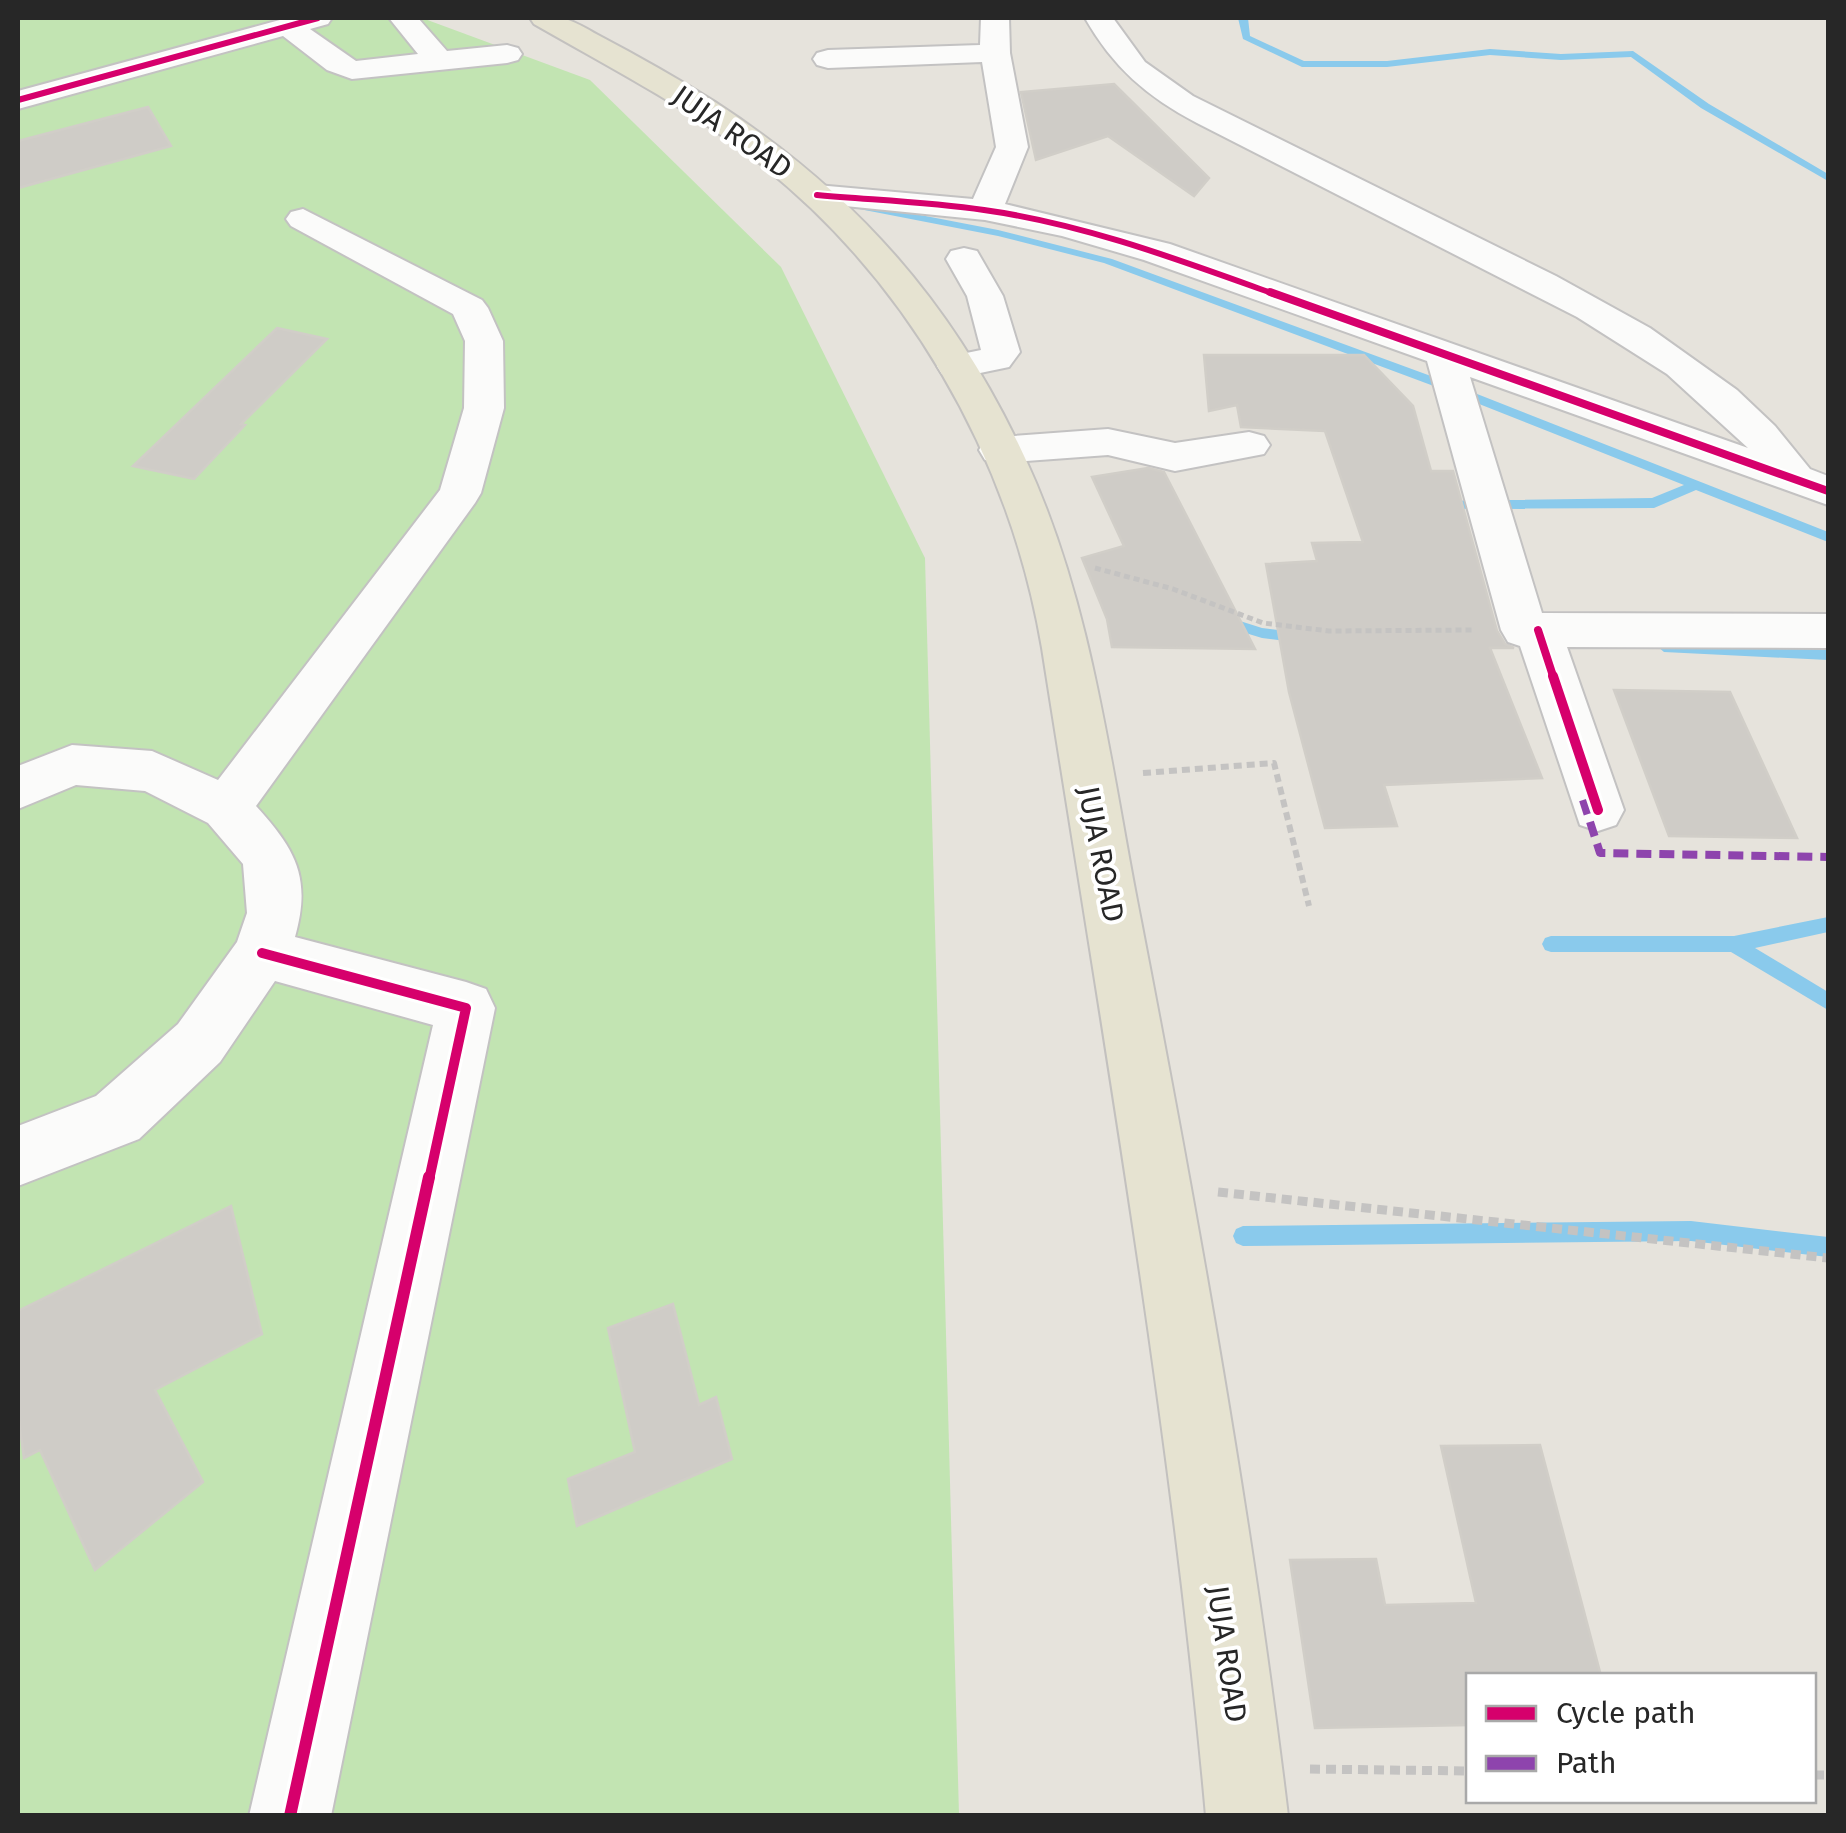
<svg xmlns="http://www.w3.org/2000/svg" width="1846" height="1833" font-family="'Fira Sans',sans-serif">
	<style>
		.green { fill: #c2e4b2 }
		.lines { fill: none; stroke-linecap: round; stroke-linejoin: round }
		.stream { fill: #8acaec; fill-rule: evenodd }
		.building { fill: #cfccc7; stroke: #d1cec8; stroke-width: 2.5 }
		.minor-casing { stroke: #c3c2c2; stroke-width: 4 }
		.major-casing { stroke: #c3c1bf; stroke-width: 4 }
		.path-far2 { stroke: #c4c3c2; stroke-width: 5; stroke-dasharray: 6 4; stroke-linecap: butt }
		.path-far1 { stroke: #c4c3c2; stroke-width: 6; stroke-dasharray: 8 5; stroke-linecap: butt }
		.path { stroke: #c4c3c2; stroke-width: 9; stroke-dasharray: 10 6; stroke-linecap: butt }
		.minor { fill: #fbfbfa; fill-rule: evenodd }
		.major { fill: #e6e3d1; fill-rule: evenodd }
		.quiet { stroke: #8e44ad; stroke-width: 8; stroke-dasharray: 15 8; stroke-linecap: butt }
		.cycleway-far3-casing { stroke: #fff; stroke-width: 10 }
		.cycleway-far2-casing { stroke: #fff; stroke-width: 12 }
		.cycleway-far1-casing { stroke: #fff; stroke-width: 16 }
		.cycleway-casing { stroke: #fff; stroke-width: 19 }
		.cycleway-far3 { stroke: #d6006c; stroke-width: 6 }
		.cycleway-far2 { stroke: #d6006c; stroke-width: 8 }
		.cycleway-far1 { stroke: #d6006c; stroke-width: 10 }
		.cycleway { stroke: #d6006c; stroke-width: 12 }
		.labels { text-anchor: middle; stroke-width: 8; stroke-linejoin: round; paint-order: stroke }
		.street-label { font-size: 30px; fill: #272727; stroke: #fff }
	</style>
	<rect width="100%" height="100%" fill="#e6e3dc"/>
	<path class="green" d="M18 18H422L590 80 781 267 925 558 959 1815H18Z"/>
	<g class="lines">
		<path class="stream" d="M1238 18H1248L1250 36 1304 61H1387L1490 49 1561 54 1633 51 1709 104 1828 174V181L1701 108 1631 57 1561 60 1490 55 1387 67H1302L1243 39Z
			M853 202 998 230 1112 259 1439 379 1828 532V542L1696 490 1654 508 1433 509V503L1438 501 1652 498 1684 485 1431 385 1104 263 998 236 849 207V203Z
			M1221 615 1262 628 1303 633 1310 638 1303 643 1262 638 1216 624 1214 620Z
			M1664 640 1828 649V660L1664 652 1657 646Z
			M1828 917V932L1755 948 1828 992V1010L1731 952H1551L1545 950 1542 944 1545 938 1551 936H1734Z
			M1691 1221 1828 1237V1257L1691 1241 1243 1246 1236 1243 1233 1236 1236 1229 1243 1226Z"/>
	</g>
	<path class="building" d="M1114 84 1209 178 1194 196 1108 136 1036 160 1021 92Z
		M148 107 171 146 18 188V141Z
		M277 328 327 339 241 424 245 425 194 479 133 466Z
		M1204 355H1364L1413 406 1431 471H1453L1497 631 1505 644 1514 648H1490L1542 778 1384 785 1397 826 1325 828 1289 692 1266 564 1317 561 1312 543 1363 542 1325 431 1241 427 1237 405 1209 411Z
		M1148 468 1164 472 1255 649 1112 647 1107 619 1082 558 1124 546 1092 477Z
		M1614 690 1730 692 1797 838 1669 836Z
		M231 1206 262 1334 155 1390 203 1482 95 1570 40 1450 24 1458 18 1414V1311Z
		M673 1304 699 1405 716 1397 732 1459 577 1526 568 1479 635 1452 608 1328Z
		M1540 1445 1601 1676H1468V1725L1315 1728 1290 1560 1376 1559 1385 1605 1476 1603 1441 1446Z"/>
	<g class="lines">
		<g class="minor-casing">
			<path id="minor" d="M287 18H332L328 24 310 29 356 61 418 54 389 18H418L447 51 507 45 518 48 522 54 518 60 507 63 352 79 327 70 283 36 18 109V91Z
				M981 18H1009L1010 53 1028 147 1005 204 1170 244 1748 448 1667 374 1577 317 1197 123C1147 97 1113 67 1085 18H1113L1145 62 1193 96 1556 276 1650 328 1737 390 1775 426 1810 469 1828 476V505L1470 377 1542 613 1828 614V648L1567 647 1624 810 1616 825 1598 831 1580 825 1520 646 1508 642 1501 630 1427 361 1144 260 1062 236 985 220 805 202 800 195 805 188 817 185 973 199 996 147 982 62 828 68 817 65 813 59 817 53 828 50 980 45Z
				M303 209 482 300 488 308 503 341 504 408 481 493 475 503 256 806C295 849 312 877 295 937L466 982 486 989 495 1008 331 1816H249L433 1025 275 981 220 1062 139 1139 18 1186V1126L96 1096 178 1024 237 942 247 913 243 864 208 823 145 791 76 785 18 809V766L72 745 152 751 218 780 440 490 464 408 465 341 453 314 291 226 286 219 291 212Z
				M964 248 977 251 1003 296 1020 352 1009 367 956 378 942 374 937 366 942 358 981 350 967 296 946 259 951 251Z
				M1108 429 1175 443 1249 432 1264 436 1270 445 1264 454 1175 471 1108 455 1000 463 985 460 979 450 985 440 1000 437Z"/>
		</g>
		<g class="major-casing">
			<path id="major" d="M530 18C539 18 551 16 561 18 573 20 587 29 598 35 638 56 677 78 715 102 857 194 954 305 1025 458 1093 604 1110 765 1141 921 1198 1217 1252 1516 1288 1816H1206C1171 1424 1103 1036 1042 648 1009 454 905 274 749 155 681 104 607 66 534 24Z"/>
		</g>
		<path class="path-far2" d="M1095 568 1173 589 1263 623 1329 631 1473 630"/>
		<path class="path-far1" d="M1143 773 1274 763 1309 906"/>
		<path class="path" d="M1218 1192 1828 1258
			M1310 1769 1468 1771
			M1814 1775H1828"/>
		<use href="#minor" class="minor"/>
		<use href="#major" class="major"/>
		<path class="quiet" d="M1583 800 1600 853 1828 857"/>
		<g class="cycleway-far3-casing">
			<path id="cycleway-far3" d="M18 100 318 18
				M817 195C873 200 929 202 984 210 1085 224 1182 261 1277 295"/>
		</g>
		<g class="cycleway-far2-casing">
			<path id="cycleway-far2" d="M1270 292 1828 491
				M1538 630 1554 679"/>
		</g>
		<g class="cycleway-far1-casing">
			<path id="cycleway-far1" d="M1553 676 1598 810
				M262 953 466 1008 429 1180"/>
		</g>
		<g class="cycleway-casing">
			<path id="cycleway" d="M290 1816 429 1177"/>
		</g>
		<use href="#cycleway-far3" class="cycleway-far3"/>
		<use href="#cycleway-far2" class="cycleway-far2"/>
		<use href="#cycleway-far1" class="cycleway-far1"/>
		<use href="#cycleway" class="cycleway"/>
	</g>
	<g class="labels">
		<g class="street-label">
			<text transform="translate(732 132) rotate(35)" y="10">JUJA ROAD</text>
			<text transform="translate(1101 854) rotate(79)" y="10">JUJA ROAD</text>
			<text transform="translate(1227 1654) rotate(82)" y="10">JUJA ROAD</text>
		</g>
	</g>
	<rect width="1846" height="1833" fill="none" stroke="#272727" stroke-width="40"/>
	<rect x="1466" y="1673" width="350" height="130" fill="#ffffff" stroke="#a9a9a9" stroke-width="2.5"/>
	<rect x="1486" y="1706" width="50" height="15" fill="#d6006c" stroke="#a9a9a9" stroke-width="2.5"/>
	<text x="1556" y="1723" font-size="30" fill="#272727">Cycle path</text>
	<rect x="1486" y="1756" width="50" height="15" fill="#8e44ad" stroke="#a9a9a9" stroke-width="2.5"/>
	<text x="1556" y="1773" font-size="30" fill="#272727">Path</text>
</svg>
